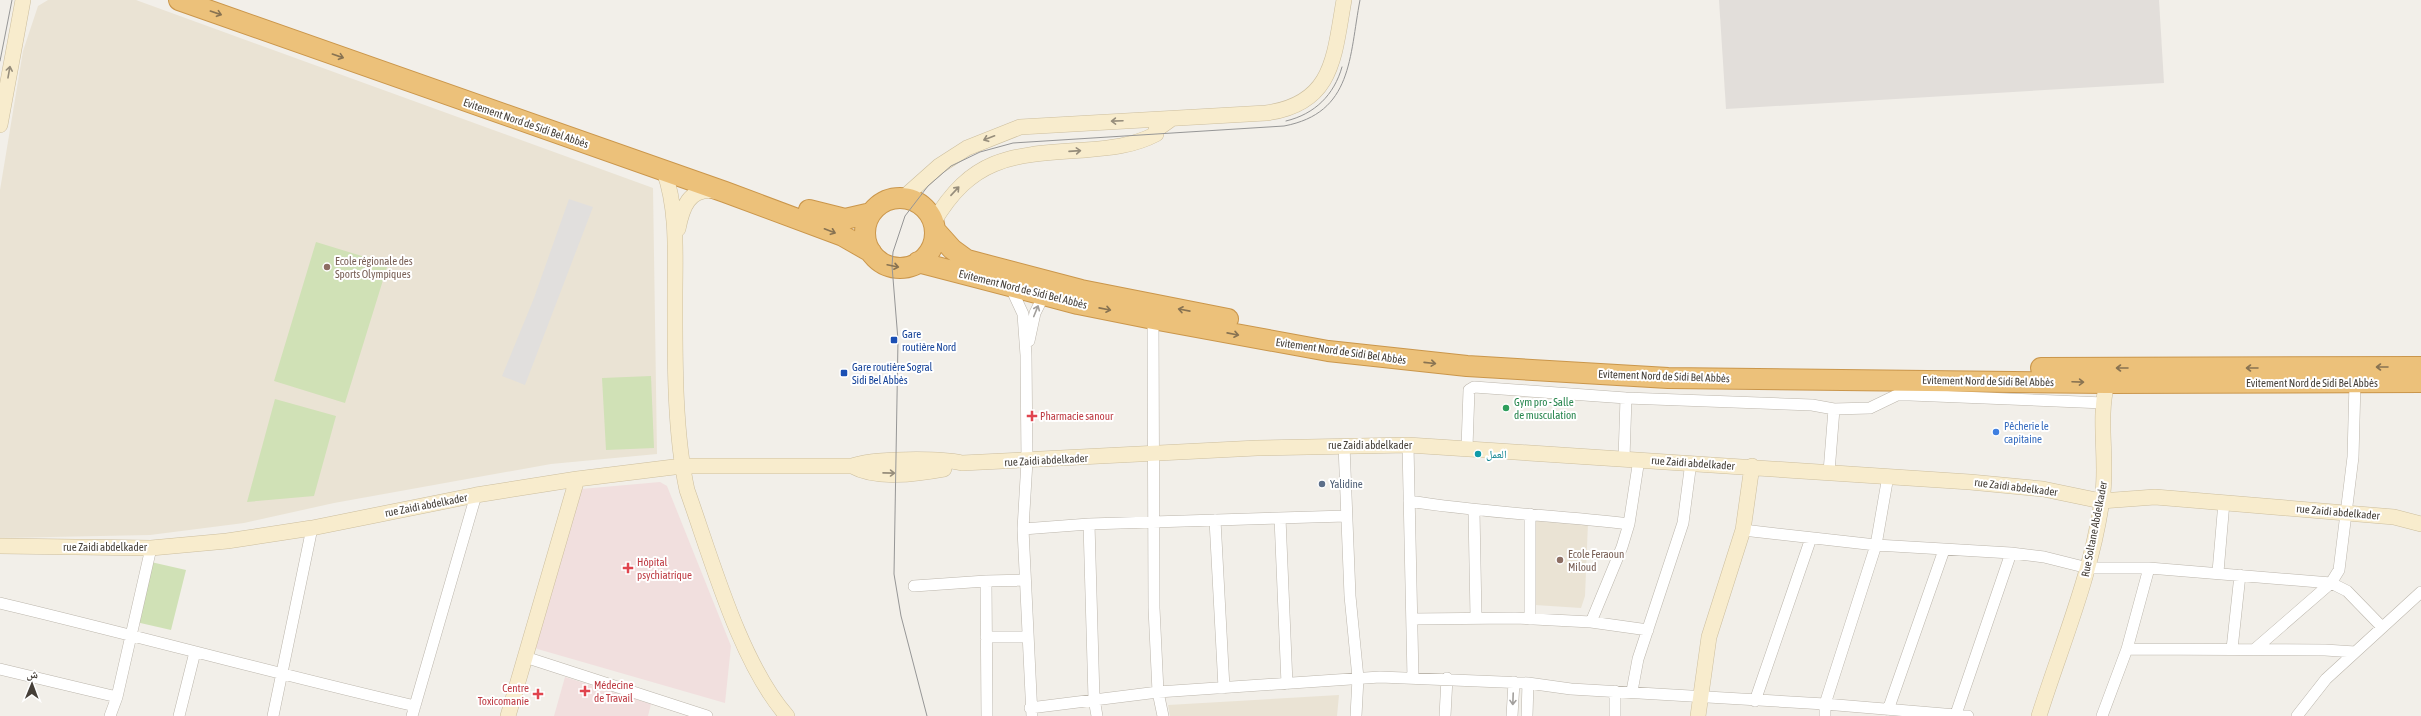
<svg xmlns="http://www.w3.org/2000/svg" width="2421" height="716" font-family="'Asap Condensed','Noto Naskh Arabic',sans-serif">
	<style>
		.industrial { fill: #e2deda }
		.education { fill: #eae3d4 }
		.medical { fill: #f1dfde }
		.green { fill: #d0e1b6 }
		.parking { fill: #e1dfdd }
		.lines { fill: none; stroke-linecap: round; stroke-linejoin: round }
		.street-casing { stroke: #bcb6ac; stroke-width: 12 }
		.secondary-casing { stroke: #ccbe9e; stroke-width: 16 }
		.highway-casing { stroke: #ca964b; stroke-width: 22 }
		.street { stroke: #fff; stroke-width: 11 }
		.secondary { stroke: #f8eccd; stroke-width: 15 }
		.highway { stroke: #ecc17a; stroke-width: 20 }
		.tram { stroke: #969696; stroke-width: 1 }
		.oneway { stroke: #887352 }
		.oneway2 { stroke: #968d7b }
		.oneway3 { stroke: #a29f9c }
		.education-dot { fill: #8d6e63; stroke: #fff; stroke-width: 1.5 }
		.transit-dot { fill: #1a4fb4; stroke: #fff; stroke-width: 1.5 }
		.leisure-dot { fill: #2e9e5b; stroke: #fff; stroke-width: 1.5 }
		.health-dot { fill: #e0444e; stroke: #fff; stroke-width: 1.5 }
		.shop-dot { fill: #3f7fe0; stroke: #fff; stroke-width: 1.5 }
		.culture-dot { fill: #0f9aa8; stroke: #fff; stroke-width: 1.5 }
		.service-dot { fill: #5c6f8a; stroke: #fff; stroke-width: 1.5 }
		.labels { text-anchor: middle; stroke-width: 4; stroke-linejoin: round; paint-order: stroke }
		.street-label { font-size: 11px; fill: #453f38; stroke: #fff }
		.education-label { font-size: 11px; fill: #785e54; stroke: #fff; text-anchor: start }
		.transit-label { font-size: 11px; fill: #164399; stroke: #fff; text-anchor: start }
		.leisure-label { font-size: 11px; fill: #27864d; stroke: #fff; text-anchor: start }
		.health-label { font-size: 11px; fill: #be3a42; stroke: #fff; text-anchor: start }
		.shop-label { font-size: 11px; fill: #366cbe; stroke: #fff; text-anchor: start }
		.culture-label { font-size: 11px; fill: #0d838f; stroke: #fff; text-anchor: start }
		.service-label { font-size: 11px; fill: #4e5e75; stroke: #fff; text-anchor: start }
	</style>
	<rect width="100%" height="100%" fill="#f2efe9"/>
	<path class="industrial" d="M1719 0H2159L2164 83 1726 109Z"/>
	<path class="education" d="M48 0H136L653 188 657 454 551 464 334 503 244 523 150 535 0 538V190L23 51 38 6Z
		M1533 520 1588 523 1585 596 1581 608 1535 605Z
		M1339 695 1337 716H1170L1168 705Z"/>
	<path class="medical" d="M660 482 667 486 731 646 725 703 534 648 581 489Z
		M565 677 651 704 648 716H554Z"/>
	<path class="green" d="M316 242 388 264 345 403 274 381Z
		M651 376 654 448 606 450 602 378Z
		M275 399 336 416 314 496 247 502Z
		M151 562 186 570 171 630 136 622Z"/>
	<path class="parking" d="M569 199 593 207 525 385 502 376 534 298Z"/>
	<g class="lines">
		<g class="street-casing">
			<path id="street" d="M1010 286 1023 314 1026 355 1027 461 1023 529 1032 716
				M1153 319 1154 608 1158 692 1163 716
				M1029 341 1035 313 1044 295
				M1834 409 1870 408 1897 395H1910L2104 403
				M1344 445 1350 596 1358 678 1356 716
				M1408 445 1413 678
				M1467 447 1469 390 1474 387 1626 398 1812 405 1834 409 1829 472
				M1624 458 1626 398
				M1409 501C1482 513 1556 515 1629 524
				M1474 511 1476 617
				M1530 514V619
				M1280 518 1287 684
				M1215 520 1224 688
				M1089 524 1094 699 1097 716
				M1023 529 1089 524 1346 516
				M1743 530 1876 545 2011 553 2044 557 2088 568H2149L2331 583 2347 591 2382 627
				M2218 572 2224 502
				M914 586 986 581
				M0 603C139 636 276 674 415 706
				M1412 619 1515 618 1591 622 1648 630
				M1591 622 1622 547 1629 524 1639 459
				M986 637H1027
				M2127 649 2325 650 2355 652
				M2232 649 2240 575
				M2255 649 2331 583 2339 570 2353 457 2355 383
				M525 657 707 716
				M0 669 117 697
				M1632 691 1638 659 1683 523 1691 462
				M1755 701 1811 538
				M1030 708 1158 692 1380 677 1528 683 1571 689 1825 704 1968 716
				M1888 710 1944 550
				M1956 714 2011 553
				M110 716 117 697 151 548
				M179 716 195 652
				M273 716 312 528
				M412 716 476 495
				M987 716 986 581 1025 580
				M1445 716 1447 678
				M1512 716 1514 682
				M1527 716 1528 683
				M1615 716V691
				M1825 716V704L1876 545 1888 476
				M2102 716 2127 649 2149 568
				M2297 716 2326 679 2421 592"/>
		</g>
		<g class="secondary-casing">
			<path id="secondary" d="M0 125 23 0
				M664 171C678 210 675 255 675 295 675 357 674 430 687 490 711 557 740 663 787 716
				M903 198 939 166 967 148 1020 127 1266 113C1334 104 1334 56 1344 0
				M933 223C973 155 1013 155 1085 150 1110 148 1133 146 1156 134V130L1170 120
				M678 229C682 208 689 187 715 191
				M852 466C877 480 916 474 944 469
				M0 546 151 548 227 541 312 528 476 495 577 479 682 466H852C872 458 940 458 962 463L1257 448 1408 445 1970 482 2043 489 2101 501 2155 497 2394 517 2421 524
				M508 716 577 479
				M1698 716 1709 637 1743 530 1752 466
				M2039 716C2062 643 2094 569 2103 492 2107 456 2098 418 2107 383"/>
		</g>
		<g class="highway-casing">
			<path id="highway" d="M179 0 725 192 843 236 871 252
				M865 233a35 35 0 1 1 70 0a35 35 0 1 1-70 0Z
				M809 210 845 219 871 213
				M935 230 952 249 967 260 1081 290 1228 319
				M918 262 1078 304 1153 319 1328 351 1467 366 1668 378 2107 383 2421 382
				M2041 368 2421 367"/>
		</g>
		<use href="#street" class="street"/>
		<use href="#secondary" class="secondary"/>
		<use href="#highway" class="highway"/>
		<path class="tram" d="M0 61 12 0
			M1286 121C1315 114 1334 95 1342 67
			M927 716 901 616 894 574 898 340 892 266 893 252 905 216 928 186 951 166 980 152 1013 143 1284 126C1353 113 1349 57 1360 0"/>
	</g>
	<defs><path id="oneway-shaft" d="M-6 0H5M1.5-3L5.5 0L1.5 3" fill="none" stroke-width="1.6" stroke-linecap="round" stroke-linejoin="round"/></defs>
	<g class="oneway">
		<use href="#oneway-shaft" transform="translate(216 13) rotate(19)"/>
		<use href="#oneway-shaft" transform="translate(338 56) rotate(19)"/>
		<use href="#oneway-shaft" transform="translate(830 231) rotate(21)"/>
		<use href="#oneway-shaft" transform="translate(893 266) rotate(12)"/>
		<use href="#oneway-shaft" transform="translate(1105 309) rotate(11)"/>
		<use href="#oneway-shaft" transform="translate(1184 310) rotate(-169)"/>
		<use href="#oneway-shaft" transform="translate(1233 334) rotate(11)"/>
		<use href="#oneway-shaft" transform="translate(1430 363) rotate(6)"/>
		<use href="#oneway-shaft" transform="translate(2382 367) rotate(180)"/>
		<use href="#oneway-shaft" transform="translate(2122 368) rotate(-180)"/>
		<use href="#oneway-shaft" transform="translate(2252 368) rotate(180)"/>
		<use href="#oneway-shaft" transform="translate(2078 382) rotate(2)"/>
	</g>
	<g class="oneway2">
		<use href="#oneway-shaft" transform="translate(9 72) rotate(-80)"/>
		<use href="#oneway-shaft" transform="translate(1117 121) rotate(178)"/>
		<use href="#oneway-shaft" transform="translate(989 138) rotate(159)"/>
		<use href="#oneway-shaft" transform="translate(1075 151) rotate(-4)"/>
		<use href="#oneway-shaft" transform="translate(955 191) rotate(-47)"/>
		<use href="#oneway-shaft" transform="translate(889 473) rotate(1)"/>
	</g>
	<g class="oneway3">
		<use href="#oneway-shaft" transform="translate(1036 311) rotate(-68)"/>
		<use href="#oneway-shaft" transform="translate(1513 699) rotate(92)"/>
	</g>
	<g class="education-dot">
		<circle cx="327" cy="267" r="4"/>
		<circle cx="1560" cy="560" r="4"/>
	</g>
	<g class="transit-dot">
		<rect x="890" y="336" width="8" height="8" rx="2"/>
		<rect x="840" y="369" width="8" height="8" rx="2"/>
	</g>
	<circle class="leisure-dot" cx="1506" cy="408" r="4"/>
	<g class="health-dot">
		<path d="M1030 410h4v4h4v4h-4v4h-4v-4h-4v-4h4z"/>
		<path d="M626 562h4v4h4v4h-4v4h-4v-4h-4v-4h4z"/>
		<path d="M583 685h4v4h4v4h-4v4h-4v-4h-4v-4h4z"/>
		<path d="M536 688h4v4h4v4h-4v4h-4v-4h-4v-4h4z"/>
	</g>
	<circle class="shop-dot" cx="1996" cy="432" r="4"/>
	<circle class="culture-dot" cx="1478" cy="454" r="4"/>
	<circle class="service-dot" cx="1322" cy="484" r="4"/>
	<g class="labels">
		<g class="street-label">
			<text transform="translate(526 123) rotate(19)" y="4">Evitement Nord de Sidi Bel Abbès</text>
			<text transform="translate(1023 289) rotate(14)" y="4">Evitement Nord de Sidi Bel Abbès</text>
			<text transform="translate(1341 351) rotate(8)" y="4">Evitement Nord de Sidi Bel Abbès</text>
			<text transform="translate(1664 376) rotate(2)" y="4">Evitement Nord de Sidi Bel Abbès</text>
			<text transform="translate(1988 381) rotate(1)" y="4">Evitement Nord de Sidi Bel Abbès</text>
			<text x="2312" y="387">Evitement Nord de Sidi Bel Abbès</text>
			<text x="1370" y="449">rue Zaidi abdelkader</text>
			<text transform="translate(1046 460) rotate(-3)" y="4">rue Zaidi abdelkader</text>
			<text transform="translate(1693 463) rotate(4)" y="4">rue Zaidi abdelkader</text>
			<text transform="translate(2016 487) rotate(7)" y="4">rue Zaidi abdelkader</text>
			<text transform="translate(426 505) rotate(-11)" y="4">rue Zaidi abdelkader</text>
			<text transform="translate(2338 512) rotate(5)" y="4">rue Zaidi abdelkader</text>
			<text transform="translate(2094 529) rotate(-79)" y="4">Rue Soltane Abdelkader</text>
			<text x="105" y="551">rue Zaidi abdelkader</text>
		</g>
		<g class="education-label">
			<text x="335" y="265">Ecole régionale des<tspan x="335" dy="13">Sports Olympiques</tspan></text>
			<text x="1568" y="558">Ecole Feraoun<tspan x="1568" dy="13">Miloud</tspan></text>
		</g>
		<g class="transit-label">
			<text x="902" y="338">Gare<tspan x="902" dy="13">routière Nord</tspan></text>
			<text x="852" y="371">Gare routière Sogral<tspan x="852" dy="13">Sidi Bel Abbès</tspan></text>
		</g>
		<g class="leisure-label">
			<text x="1514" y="406">Gym pro - Salle<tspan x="1514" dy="13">de musculation</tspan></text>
		</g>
		<g class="health-label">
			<text x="1040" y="420">Pharmacie sanour</text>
			<text x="637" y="566">Hôpital<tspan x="637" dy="13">psychiatrique</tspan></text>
			<text x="594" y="689">Médecine<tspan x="594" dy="13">de Travail</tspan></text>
			<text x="529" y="692" text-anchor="end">Centre<tspan x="529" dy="13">Toxicomanie</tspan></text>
		</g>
		<g class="shop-label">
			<text x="2004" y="430">Pêcherie le<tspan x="2004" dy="13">capitaine</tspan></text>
		</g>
		<g class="culture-label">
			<text x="1486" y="458">العمل</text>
		</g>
		<g class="service-label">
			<text x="1330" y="488">Yalidine</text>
		</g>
	</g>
	<g transform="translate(32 684) rotate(1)" stroke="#ffffff" stroke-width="3" paint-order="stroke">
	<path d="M0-3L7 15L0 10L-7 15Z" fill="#453f38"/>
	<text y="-6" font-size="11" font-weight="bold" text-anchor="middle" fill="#453f38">ش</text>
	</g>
</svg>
